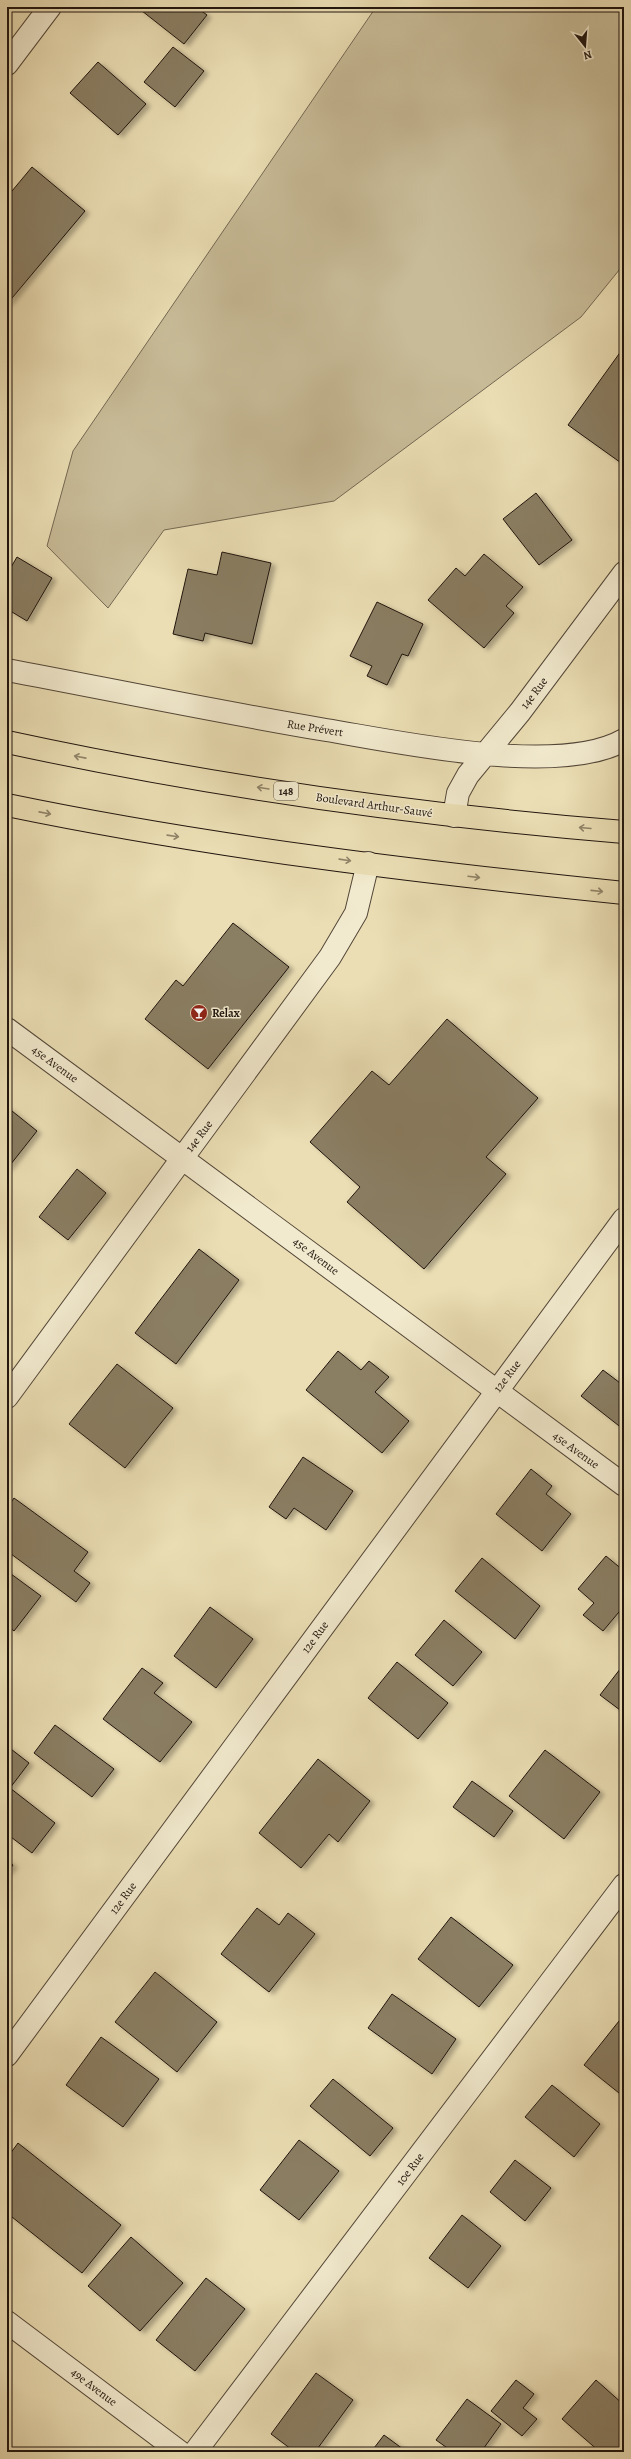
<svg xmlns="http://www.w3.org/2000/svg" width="631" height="2459" font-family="Alegreya,serif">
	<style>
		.green { fill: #c8bc98; stroke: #746853 }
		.building { fill: #8a7e64; stroke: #20150e; filter: url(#shadow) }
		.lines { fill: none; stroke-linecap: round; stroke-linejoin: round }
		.street-casing { stroke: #534738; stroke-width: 24 }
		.primary-casing { stroke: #20150e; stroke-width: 24 }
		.street { stroke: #f2eace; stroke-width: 22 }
		.primary { stroke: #ebdeb4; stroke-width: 22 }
		.oneway { stroke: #908469 }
		.labels { text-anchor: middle; stroke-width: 3; stroke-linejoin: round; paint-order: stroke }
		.shield { fill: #f2eace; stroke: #5f5548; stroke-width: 1 }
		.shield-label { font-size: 11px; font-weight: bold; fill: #20150e }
		.street-label { font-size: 12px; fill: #20150e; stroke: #f2eace }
		.poi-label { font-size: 12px; font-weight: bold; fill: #20150e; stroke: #f2eace; text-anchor: start }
	</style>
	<defs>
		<filter id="shadow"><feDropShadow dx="4.5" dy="2.5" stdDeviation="2" flood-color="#0004"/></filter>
	</defs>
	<rect width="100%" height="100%" fill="#ebdeb4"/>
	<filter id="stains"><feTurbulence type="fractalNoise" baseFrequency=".005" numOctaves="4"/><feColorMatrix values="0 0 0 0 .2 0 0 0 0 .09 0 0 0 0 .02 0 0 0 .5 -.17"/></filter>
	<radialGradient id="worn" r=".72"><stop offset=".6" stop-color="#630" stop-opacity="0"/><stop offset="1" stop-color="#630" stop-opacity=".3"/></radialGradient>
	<path class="green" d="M376 7H624V264L581 317 334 501 164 530 108 608 47 546 73 451Z"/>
	<path class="building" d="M137 7H196L207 15 184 44Z
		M173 47 204 71 175 107 144 82Z
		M98 62 146 104 118 135 70 93Z
		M32 167 85 211 7 304V197Z
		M624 347V465L568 425Z
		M536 493 572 540 539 565 503 519Z
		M222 552 271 563 252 644 205 633 203 641 173 634 188 569 217 575Z
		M484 554 523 587 506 606 514 613 484 648 428 600 456 568 465 576Z
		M17 557 52 578 27 621 7 609V574Z
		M377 602 423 624 408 656 402 654 387 685 367 676 372 666 350 656Z
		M233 923 289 967 208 1069 145 1019 176 980 183 986Z
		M447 1019 538 1098 486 1157 506 1174 424 1269 347 1202 360 1187 310 1142 372 1071 389 1085Z
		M7 1107 37 1131 7 1169Z
		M77 1169 106 1193 68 1240 39 1217Z
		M199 1249 239 1280 176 1364 135 1333Z
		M338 1351 361 1370 369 1361 389 1377 375 1392 409 1421 382 1453 306 1390Z
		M117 1364 173 1408 125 1468 69 1424Z
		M603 1370 624 1386 623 1429 581 1396Z
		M303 1457 353 1491 326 1530 294 1508 286 1519 269 1507Z
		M531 1469 552 1486 546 1494 571 1514 542 1551 496 1514Z
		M14 1498 88 1552 74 1571 90 1583 76 1602 7 1551V1508Z
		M606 1556 624 1571V1606L603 1631 583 1615 594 1603 578 1589Z
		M482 1558 540 1606 515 1639 455 1591Z
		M7 1571 41 1596 14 1631 7 1625Z
		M210 1607 253 1639 216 1688 174 1656Z
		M444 1620 482 1652 453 1686 415 1655Z
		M397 1662 448 1703 418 1739 368 1698Z
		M624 1664V1713L600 1695Z
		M142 1668 163 1683 154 1693 192 1722 160 1762 103 1719Z
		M55 1725 114 1769 92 1797 34 1753Z
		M7 1746 29 1763 10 1788 55 1823 32 1853 7 1834Z
		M545 1750 600 1792 564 1839 509 1796Z
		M318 1759 370 1801 338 1842 329 1834 301 1868 259 1833Z
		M472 1781 513 1811 494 1837 453 1807Z
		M7 1860 13 1865 7 1873Z
		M257 1908 279 1925 288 1913 315 1934 269 1992 221 1954Z
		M451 1917 513 1965 479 2007 418 1959Z
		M155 1972 217 2022 177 2072 115 2022Z
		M392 1994 456 2039 432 2074 368 2028Z
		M623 2016 624 2017V2097L584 2065Z
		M101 2037 159 2079 123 2127 66 2085Z
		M333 2079 393 2128 370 2156 310 2106Z
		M552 2085 600 2124 574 2157 525 2117Z
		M299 2140 339 2171 299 2220 260 2190Z
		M18 2143 121 2225 82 2273 7 2213V2158Z
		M515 2160 551 2188 525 2221 490 2192Z
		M462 2215 501 2246 468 2288 429 2258Z
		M131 2237 183 2283 140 2331 88 2286Z
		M206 2278 245 2309 195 2371 156 2340Z
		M316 2373 353 2400 315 2452H295L271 2434Z
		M516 2380 534 2394 523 2408 537 2419 522 2436 491 2411Z
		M596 2380 624 2405V2447L620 2452H600L562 2419Z
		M467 2399 501 2424 481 2452H453L436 2440Z
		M384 2435 407 2452H371Z"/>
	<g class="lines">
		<g class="street-casing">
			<path id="street" d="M7 64 50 7
				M7 670C113 690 219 712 326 730 399 742 559 777 624 740
				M454 816 458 793 468 775 520 712 624 573
				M7 1029 624 1485
				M7 1397 330 957 356 913 368 863
				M7 2055 624 1219
				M7 2322 180 2452
				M195 2452 624 1885"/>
		</g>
		<g class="primary-casing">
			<path id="primary" d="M7 742C210 786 417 815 624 832
				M7 805C210 847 418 872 624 893"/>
		</g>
		<use href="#street" class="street"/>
		<use href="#primary" class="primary"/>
	</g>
	<defs><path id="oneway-shaft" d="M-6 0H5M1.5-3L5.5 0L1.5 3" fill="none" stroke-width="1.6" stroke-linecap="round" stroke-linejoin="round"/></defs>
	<g class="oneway">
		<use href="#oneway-shaft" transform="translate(80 757) rotate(-169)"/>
		<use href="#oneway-shaft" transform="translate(263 788) rotate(-171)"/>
		<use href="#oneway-shaft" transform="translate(45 813) rotate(11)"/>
		<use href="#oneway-shaft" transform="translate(585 828) rotate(-175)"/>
		<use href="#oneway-shaft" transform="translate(173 836) rotate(8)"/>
		<use href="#oneway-shaft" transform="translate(345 860) rotate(8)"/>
		<use href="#oneway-shaft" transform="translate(474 877) rotate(7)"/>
		<use href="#oneway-shaft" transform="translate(597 891) rotate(6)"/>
	</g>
	<defs>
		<g id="bar-disc" transform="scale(0.9)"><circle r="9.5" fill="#8f2418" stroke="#f2eace"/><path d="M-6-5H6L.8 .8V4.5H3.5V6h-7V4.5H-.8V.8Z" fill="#fff"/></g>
	</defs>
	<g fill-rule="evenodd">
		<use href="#bar-disc" x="199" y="1013"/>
	</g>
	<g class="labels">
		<rect class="shield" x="274" y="782" width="24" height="18" rx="3"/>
		<g class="shield-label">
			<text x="286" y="795">148</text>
		</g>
		<g class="street-label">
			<text transform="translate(534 693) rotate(-53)" y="4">14e Rue</text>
			<text transform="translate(315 728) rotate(9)" y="4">Rue Prévert</text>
			<text transform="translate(374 805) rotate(8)" y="4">Boulevard Arthur-Sauvé</text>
			<text transform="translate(55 1064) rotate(36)" y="4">45e Avenue</text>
			<text transform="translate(199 1136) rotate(-53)" y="4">14e Rue</text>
			<text transform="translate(316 1256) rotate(37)" y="4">45e Avenue</text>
			<text transform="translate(507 1376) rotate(-53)" y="4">12e Rue</text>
			<text transform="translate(576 1450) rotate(36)" y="4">45e Avenue</text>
			<text transform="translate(315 1637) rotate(-54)" y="4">12e Rue</text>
			<text transform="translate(123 1898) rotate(-54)" y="4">12e Rue</text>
			<text transform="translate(410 2169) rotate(-53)" y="4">10e Rue</text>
			<text transform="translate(94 2387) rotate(37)" y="4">49e Avenue</text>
		</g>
		<g class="poi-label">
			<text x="212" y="1017">Relax</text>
		</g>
	</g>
	<rect width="631" height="2459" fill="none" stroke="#ebdeb4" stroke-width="24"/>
	<rect x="8" y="8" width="615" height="2443" fill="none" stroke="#20150e" stroke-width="2"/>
	<rect x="12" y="12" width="607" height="2435" fill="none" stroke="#20150e"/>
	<g transform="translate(585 46) rotate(163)" stroke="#f2eace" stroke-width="3" paint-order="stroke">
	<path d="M0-3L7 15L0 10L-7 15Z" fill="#20150e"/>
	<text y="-6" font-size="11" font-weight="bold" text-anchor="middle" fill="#20150e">N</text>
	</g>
	<rect width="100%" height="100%" filter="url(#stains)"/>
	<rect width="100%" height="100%" fill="url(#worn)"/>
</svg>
